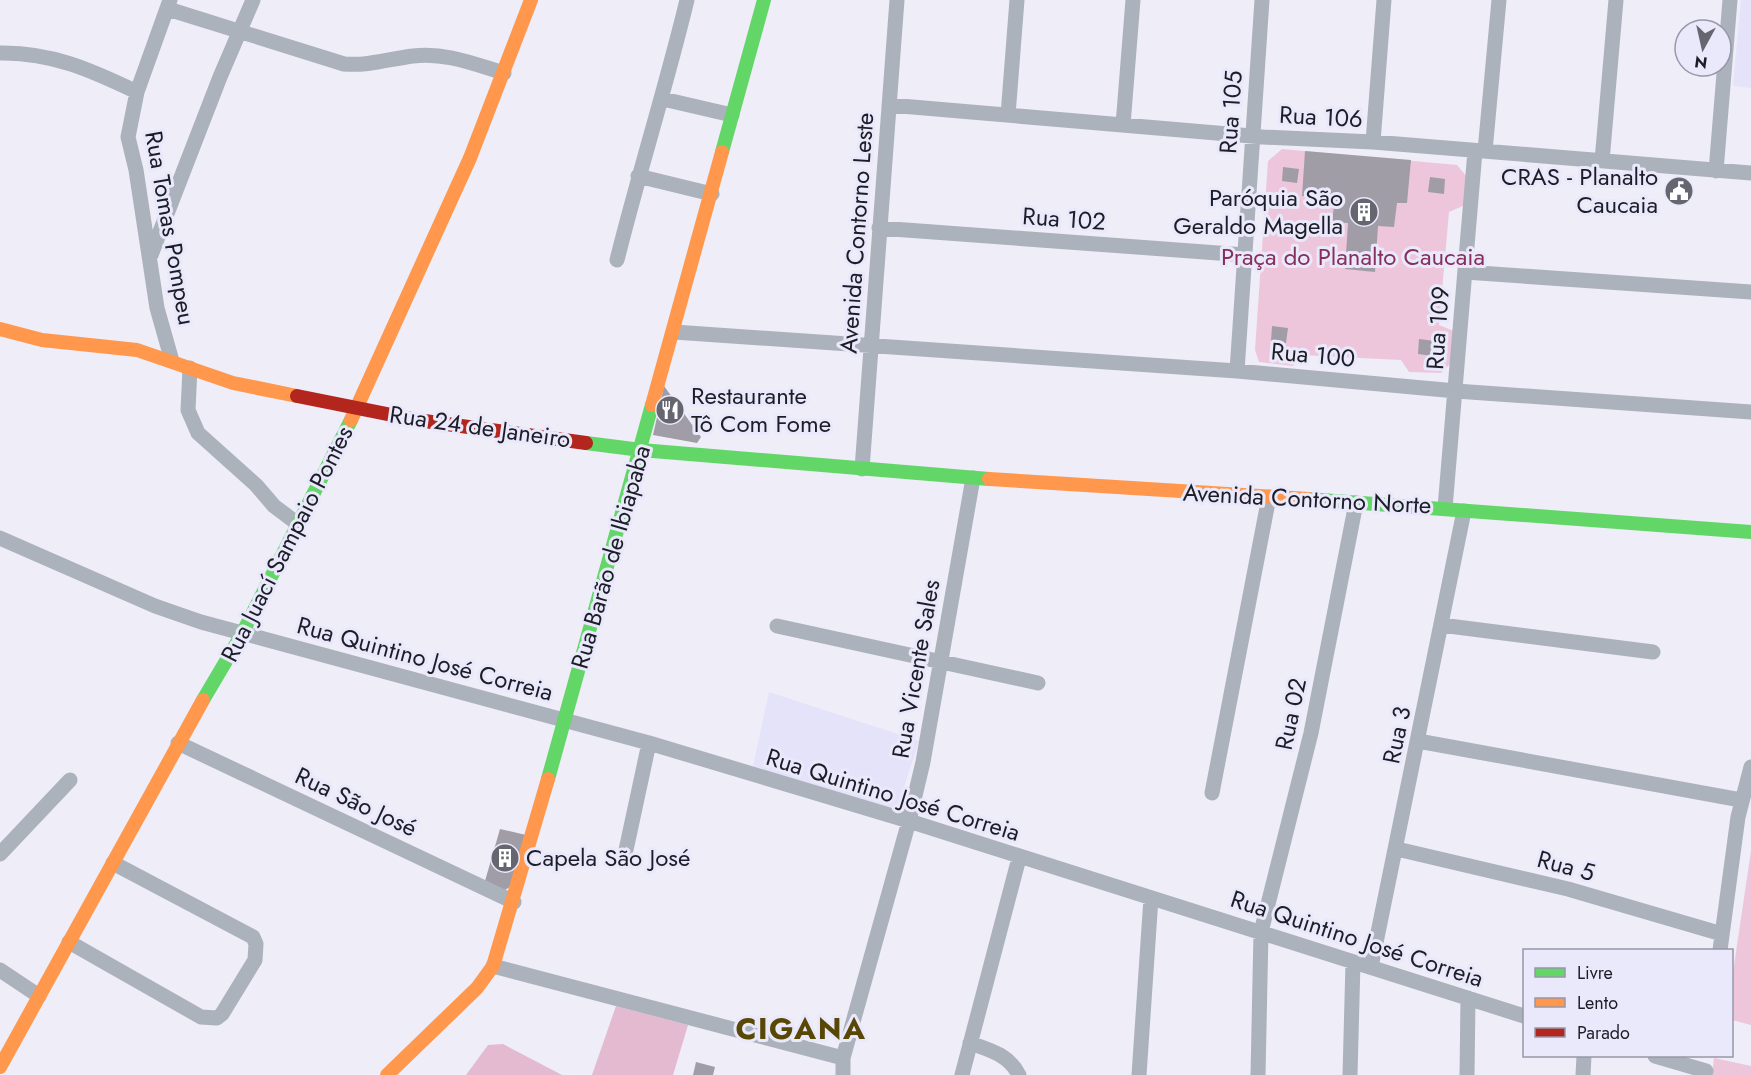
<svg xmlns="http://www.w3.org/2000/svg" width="1751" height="1075" font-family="Jost,sans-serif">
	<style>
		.built { fill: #e4e3f9 }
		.green { fill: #edc6db }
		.forest { fill: #e4bad0 }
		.building { fill: #a19da7 }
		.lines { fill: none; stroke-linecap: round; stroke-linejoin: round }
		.street { stroke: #abb2bb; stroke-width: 15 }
		.fast { stroke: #63d668; stroke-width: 14 }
		.slow { stroke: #ff974d; stroke-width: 14 }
		.jam { stroke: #b3261e; stroke-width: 14 }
		.labels { text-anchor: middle; stroke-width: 6; stroke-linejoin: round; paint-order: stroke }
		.street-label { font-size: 24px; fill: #1d1d27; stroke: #eae9fc }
		.poi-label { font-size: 24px; fill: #1d1d27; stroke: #eae9fc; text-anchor: end }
		.park-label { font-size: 24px; fill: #862f5a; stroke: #eae9fc }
		.district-label { font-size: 30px; font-weight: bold; letter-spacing: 1.5px; fill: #584705; stroke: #eae9fc }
	</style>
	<rect width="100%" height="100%" fill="#eeedf8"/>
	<path class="built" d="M1741 0H1751V88L1733 86Z
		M769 692 919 741 896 811 753 766Z"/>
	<path class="green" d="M1282 149 1457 165 1467 177 1465 205 1449 212 1439 325 1454 331 1451 363 1441 373 1409 372 1401 360 1301 355 1293 366 1259 362 1255 350 1268 161Z
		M1751 851V1025L1732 1020V979Z
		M1714 1058 1751 1066V1075H1712Z"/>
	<path class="forest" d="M616 1006 688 1025 673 1075H592Z
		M503 1044 562 1075H466L488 1045Z"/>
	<path class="building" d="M1305 151 1411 160 1407 203H1397L1394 227 1378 226 1375 272 1345 269 1348 223 1332 222 1335 198 1302 196Z
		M1283 167 1299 169 1297 183 1282 181Z
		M1430 177 1445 179 1444 194 1428 192Z
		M1272 326 1288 328 1286 343 1271 341Z
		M1419 339 1435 341 1433 356 1418 354Z
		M664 386 701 437 697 443 653 435Z
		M500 829 526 835 511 886 502 892 485 881Z
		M696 1062 715 1067 713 1075H693Z"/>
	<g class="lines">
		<path class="street" d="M170 0 137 92 128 137 136 170 157 308 172 361
			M168 9 344 64C369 66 389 59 413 56 445 52 474 64 504 73
			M0 53C51 52 91 70 137 92
			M663 99 732 115
			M889 105 1263 137 1373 142 1751 173
			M1008 115 1017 0
			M1123 125 1133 0
			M1373 142 1384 0
			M1485 151 1499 0
			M1602 161 1616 0
			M1716 171 1730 0
			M638 176 712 194
			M879 228 1245 255
			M151 255 220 77 253 0
			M617 260C639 172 666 87 687 0
			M1465 272 1751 292
			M674 332 1237 371 1456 391 1751 412
			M190 368 188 410 198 433 256 485 274 506 298 524
			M1237 371 1262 0
			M862 469 897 0
			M1445 508 1475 151
			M0 538 155 606 201 622 649 743 909 821 1524 1016
			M1441 625 1653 652
			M777 626 1038 683
			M1418 741 1741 800
			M178 743 514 902
			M1212 793 1269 497
			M1397 849 1568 889 1722 934
			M626 850 649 743
			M0 854 70 780
			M69 942 201 1017 217 1018 222 1014 255 960 256 944 253 937 113 863
			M1720 950 1738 817 1751 767
			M493 966 843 1058
			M1371 967 1464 511
			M0 970 39 996
			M970 1043C990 1050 1009 1055 1019 1075
			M1655 1056 1706 1071
			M843 1075V1058L909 821 923 762 973 478
			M962 1075 1019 858
			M1139 1075 1151 898
			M1258 1075 1261 932 1311 733 1356 503
			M1350 1075 1353 962
			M1467 1075 1468 998
			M1583 1075 1584 1056"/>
		<path class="fast" d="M722 152 764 0
			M586 443 641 450 989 479
			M1308 499 1751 532
			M203 700 242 634 351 420
			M548 779 652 405"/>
		<path class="slow" d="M0 329 42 340 137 350 233 383 297 396
			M652 405 722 152
			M351 420 470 158 531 0
			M989 479 1308 499
			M0 1067 203 700
			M387 1075 477 988 493 966 548 779"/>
		<path class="jam" d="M297 396 417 420 586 443"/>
	</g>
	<defs>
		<g id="civic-disc" transform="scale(1.5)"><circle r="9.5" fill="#666670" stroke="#eae9fc"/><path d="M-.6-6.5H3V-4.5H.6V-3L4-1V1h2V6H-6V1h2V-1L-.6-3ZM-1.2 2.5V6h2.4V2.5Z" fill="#fff"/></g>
		<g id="building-disc" transform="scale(1.5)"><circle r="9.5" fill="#666670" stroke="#eae9fc"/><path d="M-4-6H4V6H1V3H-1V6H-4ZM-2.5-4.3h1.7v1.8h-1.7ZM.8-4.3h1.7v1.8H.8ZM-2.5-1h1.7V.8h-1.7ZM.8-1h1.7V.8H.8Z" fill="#fff"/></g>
		<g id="restaurant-disc" transform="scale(1.5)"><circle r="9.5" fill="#666670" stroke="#eae9fc"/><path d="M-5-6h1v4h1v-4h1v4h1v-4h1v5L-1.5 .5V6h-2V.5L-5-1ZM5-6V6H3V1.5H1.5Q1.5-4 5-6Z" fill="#fff"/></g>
	</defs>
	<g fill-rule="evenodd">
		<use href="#civic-disc" x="1679" y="191"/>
		<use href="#building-disc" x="1364" y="212"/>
		<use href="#restaurant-disc" x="670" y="410"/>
		<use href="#building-disc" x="505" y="858"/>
	</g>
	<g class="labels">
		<g class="street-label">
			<text transform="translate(1231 112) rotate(-86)" y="8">Rua 105</text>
			<text transform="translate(1321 117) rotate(3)" y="8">Rua 106</text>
			<text transform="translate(1064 219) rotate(4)" y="8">Rua 102</text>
			<text transform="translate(170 228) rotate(80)" y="8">Rua Tomas Pompeu</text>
			<text transform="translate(857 233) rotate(-86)" y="8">Avenida Contorno Leste</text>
			<text transform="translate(1438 328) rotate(-86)" y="8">Rua 109</text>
			<text transform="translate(1313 355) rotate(5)" y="8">Rua 100</text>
			<text transform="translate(480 427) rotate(8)" y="8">Rua 24 de Janeiro</text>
			<text transform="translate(1307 499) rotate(3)" y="8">Avenida Contorno Norte</text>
			<text transform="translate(287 544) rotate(-63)" y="8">Rua Juací Sampaio Pontes</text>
			<text transform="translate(611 557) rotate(-74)" y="8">Rua Barão de Ibiapaba</text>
			<text transform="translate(425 659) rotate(15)" y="8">Rua Quintino José Correia</text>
			<text transform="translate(916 669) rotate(-80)" y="8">Rua Vicente Sales</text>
			<text transform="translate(1291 714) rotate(-78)" y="8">Rua 02</text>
			<text transform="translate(1397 735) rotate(-78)" y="8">Rua 3</text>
			<text transform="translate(893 795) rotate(17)" y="8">Rua Quintino José Correia</text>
			<text transform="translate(356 802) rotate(25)" y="8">Rua São José</text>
			<text transform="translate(1566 866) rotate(15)" y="8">Rua 5</text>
			<text transform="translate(1357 939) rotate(18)" y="8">Rua Quintino José Correia</text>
		</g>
		<g class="poi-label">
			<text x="1658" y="185">CRAS - Planalto<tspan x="1658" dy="28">Caucaia</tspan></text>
			<text x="1343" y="206">Paróquia São<tspan x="1343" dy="28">Geraldo Magella</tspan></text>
			<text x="691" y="404" text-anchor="start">Restaurante<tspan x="691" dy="28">Tô Com Fome</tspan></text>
			<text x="526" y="866" text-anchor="start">Capela São José</text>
		</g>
		<g class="park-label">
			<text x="1353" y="265">Praça do Planalto Caucaia</text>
		</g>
		<g class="district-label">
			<text x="801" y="1039">CIGANA</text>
		</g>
	</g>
	<rect x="1523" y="949" width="210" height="108" fill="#eae9fc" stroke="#9897a7" stroke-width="1.5"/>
	<rect x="1535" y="968" width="30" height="9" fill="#63d668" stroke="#9897a7" stroke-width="1.5"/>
	<text x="1577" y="979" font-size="18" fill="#1d1d27">Livre</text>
	<rect x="1535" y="998" width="30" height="9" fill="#ff974d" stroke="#9897a7" stroke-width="1.5"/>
	<text x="1577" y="1009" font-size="18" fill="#1d1d27">Lento</text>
	<rect x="1535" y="1028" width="30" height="9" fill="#b3261e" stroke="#9897a7" stroke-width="1.5"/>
	<text x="1577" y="1039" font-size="18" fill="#1d1d27">Parado</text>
	<g transform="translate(1703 48) rotate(188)"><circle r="28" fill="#eae9fc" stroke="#9897a7" stroke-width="1.5"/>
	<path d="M0-4.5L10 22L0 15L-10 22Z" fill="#666670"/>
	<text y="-9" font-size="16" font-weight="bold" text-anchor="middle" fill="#1d1d27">N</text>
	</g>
</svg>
